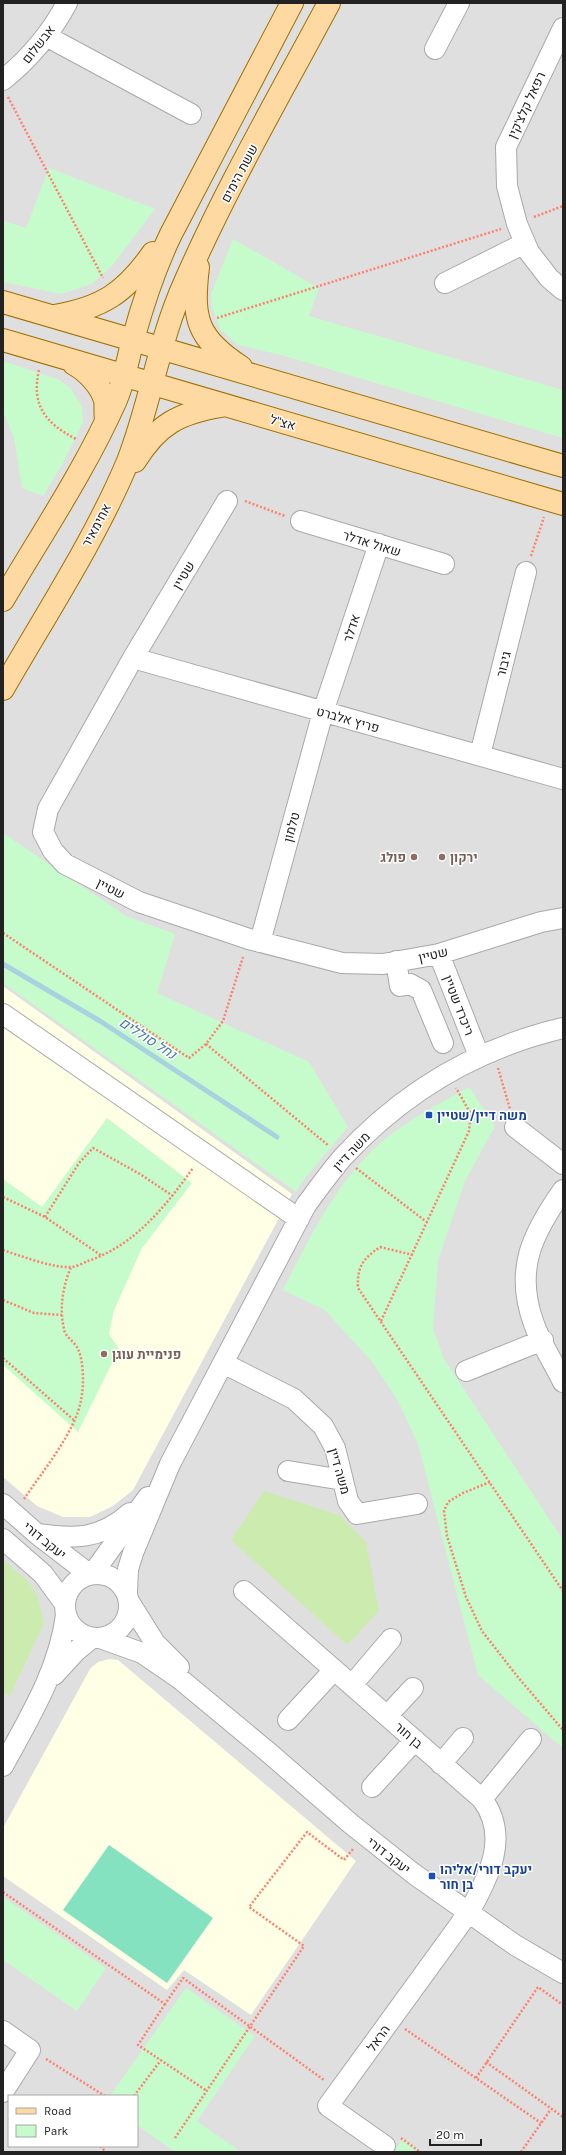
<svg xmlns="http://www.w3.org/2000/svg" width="566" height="2155" font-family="Karla,Heebo,sans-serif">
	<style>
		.residential { fill: #e0dfdf; fill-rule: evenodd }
		.education { fill: #feffe4 }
		.grass { fill: #cbecae }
		.park { fill: #c6fbcc }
		.pitch { fill: #85e2c1 }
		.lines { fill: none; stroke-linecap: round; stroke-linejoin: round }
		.stream { stroke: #a8d2e0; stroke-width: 5 }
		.minor-casing { stroke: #a9a9a9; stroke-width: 22 }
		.major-casing { stroke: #9f7000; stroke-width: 24 }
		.path { stroke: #fe816e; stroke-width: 2.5; stroke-dasharray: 2 2; stroke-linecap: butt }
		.minor { stroke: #fff; stroke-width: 20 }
		.major { stroke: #fed9a1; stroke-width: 22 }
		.education-dot { fill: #8d6e63; stroke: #fff; stroke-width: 1.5 }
		.transit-dot { fill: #1a4fb4; stroke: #fff; stroke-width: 1.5 }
		.labels { text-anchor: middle; stroke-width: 3; stroke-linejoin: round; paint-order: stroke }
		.street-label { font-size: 13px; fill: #222; stroke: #fff }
		.education-label { font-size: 13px; font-weight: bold; fill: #785e54; stroke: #fff; text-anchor: start }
		.transit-label { font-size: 13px; font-weight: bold; fill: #164399; stroke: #fff; text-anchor: start }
		.water-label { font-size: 14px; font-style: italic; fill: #4777ae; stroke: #fff }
	</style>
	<rect width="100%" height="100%" fill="#f2efe8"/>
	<path class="residential" d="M3 3H563V2152H3ZM9 2096H137V2146H9Z"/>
	<path class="education" d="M3 986 292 1194 133 1490 113 1506 90 1517H63L37 1506 3 1477Z
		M109 1659 118 1660 356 1861 251 2015 184 1970 167 1990 3 1876V1828L90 1669 98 1662Z"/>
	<path class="grass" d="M264 1491 339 1515 366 1542 379 1611 347 1645 231 1540Z
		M3 1560 28 1581 37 1595 44 1623 10 1696 3 1692Z"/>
	<path class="park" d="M49 168 155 209 112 266 92 284 61 294 3 282V221L26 228Z
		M233 239 319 288 309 316 563 390V438L281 355 238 345 220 329 212 307 211 294Z
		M3 361 60 380 71 389 82 407 83 422 62 465 43 496 22 488 14 438 3 411Z
		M3 833 126 916 175 934 157 993 309 1062 348 1127 305 1178 296 1192 3 983Z
		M469 1087 495 1126 465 1181 438 1260 433 1329 444 1359 563 1540V1748L478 1675 418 1444 398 1401 373 1363 325 1310 283 1290C310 1237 341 1172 390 1135 415 1117 442 1102 469 1087Z
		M107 1118 192 1183 142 1248 114 1310 109 1334 119 1349 78 1432 3 1365V1179L42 1207Z
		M3 1897 106 1968 77 2011 3 1960Z
		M186 1988 255 2036 197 2121 241 2152H175L137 2125V2096H110Z
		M403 2139 421 2152H394Z"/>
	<path class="pitch" d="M109 1845 213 1918 167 1983 63 1910Z"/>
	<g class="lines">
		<path class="stream" d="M3 964 100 1021 277 1137"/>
		<g class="minor-casing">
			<path id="minor" d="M563 28 506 147 507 186 517 224 529 252 549 278 563 290
				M46 36 191 114
				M435 49 459 3
				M3 80C29 59 51 33 67 3
				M445 283 525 243
				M227 501 133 658 48 809 43 832 53 851 65 864 139 902 249 939 342 963 383 964 439 954 541 922 563 918
				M301 521 444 564
				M133 658 563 779
				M480 755 526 572
				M260 942 323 712 379 544
				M439 954 479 1056
				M396 961 400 986 410 984 421 990 443 1043
				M3 1014 299 1219
				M515 1127 563 1164
				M563 1190C532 1234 514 1270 534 1324 541 1344 554 1363 563 1382
				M223 1363 294 1399 323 1426 335 1448 348 1501 357 1514 417 1504
				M466 1371 543 1340
				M288 1471 343 1480
				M3 1504 37 1534 89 1574
				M37 1534C74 1539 100 1540 130 1513
				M3 1539 43 1574 65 1604
				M93 1573 148 1497
				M65 1606a32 32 0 1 1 64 0a32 32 0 1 1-64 0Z
				M244 1591 482 1799C510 1836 489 1877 469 1912L328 2106 385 2146
				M127 1592 128 1569 133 1553 170 1464 306 1205C318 1189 330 1172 343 1157 403 1092 478 1048 563 1028
				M130 1603 155 1643 179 1667
				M100 1638 142 1653 180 1679 268 1752 351 1824 414 1874 515 1945 563 1973
				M54 1675 76 1651 92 1638
				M352 1685 391 1639
				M387 1716 413 1688
				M288 1720 334 1670
				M441 1764 463 1738
				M3 1766C29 1718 59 1670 66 1615
				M372 1787 415 1740
				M482 1799 531 1739
				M3 2031 30 2050 3 2092"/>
		</g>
		<g class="major-casing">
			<path id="major" d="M198 267C192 318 196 338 241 367
				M3 302 563 466
				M54 316C102 308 125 293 153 253
				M3 340 563 504
				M74 364C87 371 101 386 105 400 106 406 105 414 106 420
				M135 461C158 424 179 413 221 406
				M3 600C41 535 85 470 116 400 125 379 128 357 134 336 144 300 155 267 171 234L292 3
				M3 689C45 616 96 538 128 461 151 402 159 339 185 282 227 186 280 95 329 3"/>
		</g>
		<path class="path" d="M8 97 103 278
			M534 217 563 206
			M217 318 501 229
			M39 370C31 405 45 423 76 439
			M245 501 285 516
			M531 556 544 517
			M3 933 189 1058 206 1044 223 1021 243 957
			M206 1044 329 1146
			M498 1068 510 1109
			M356 1168 428 1223
			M3 1197 45 1217 102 1256
			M45 1217 79 1163 93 1148 140 1174 173 1196
			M3 1250C21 1256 52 1268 71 1267 76 1267 83 1263 88 1261 135 1245 165 1207 193 1168
			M413 1255 380 1247C363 1259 357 1266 358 1288L563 1591
			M3 1300 34 1313 62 1315
			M381 1321 469 1131 471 1114 456 1088
			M3 1358 75 1421
			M490 1482 463 1493 448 1502 444 1511 447 1536 466 1597 482 1631 517 1676 563 1730
			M24 1499C42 1472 76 1431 81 1400 84 1386 84 1362 78 1349 75 1342 65 1337 64 1329 59 1308 63 1286 71 1267
			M3 1892 165 2004 183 1978 324 2080
			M165 2004 138 2045 207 2091
			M405 2029 541 2123
			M46 2059 105 2096
			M486 2062 563 2117
			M476 2078 538 1987 563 2005
			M134 2096 161 2060
			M175 2138 304 1946 249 1907 307 1832 344 1860 353 1849
			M401 2138 420 2152
			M100 2146 106 2152
			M521 2152 551 2109"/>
		<use href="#minor" class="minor"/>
		<use href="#major" class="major"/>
	</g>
	<g class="education-dot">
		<circle cx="414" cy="857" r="4"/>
		<circle cx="442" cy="857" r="4"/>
		<circle cx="104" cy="1354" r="4"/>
	</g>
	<g class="transit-dot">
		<rect x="425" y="1111" width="8" height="8" rx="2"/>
		<rect x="428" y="1872" width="8" height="8" rx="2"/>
	</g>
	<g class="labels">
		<g class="street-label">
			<text transform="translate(38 44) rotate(-52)" y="5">אבשלום</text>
			<text transform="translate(526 105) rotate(-65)" y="5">רפאל קלצ'קין</text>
			<text transform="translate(239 173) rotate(-62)" y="5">ששת הימים</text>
			<text transform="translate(283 422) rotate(16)" y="5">אצ"ל</text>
			<text transform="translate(96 525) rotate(-62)" y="5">אחימאיר</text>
			<text transform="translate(372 543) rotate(17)" y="5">שאול אדלר</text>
			<text transform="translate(183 575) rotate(-59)" y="5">שטיין</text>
			<text transform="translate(351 628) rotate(-72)" y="5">אדלר</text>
			<text transform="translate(503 664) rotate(-76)" y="5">גיבור</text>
			<text transform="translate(348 719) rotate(16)" y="5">פריץ אלברט</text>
			<text transform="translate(291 827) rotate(-75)" y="5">טלמון</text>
			<text transform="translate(111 888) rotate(27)" y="5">שטיין</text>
			<text transform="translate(433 954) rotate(-13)" y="5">שטיין</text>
			<text transform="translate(459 1005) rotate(69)" y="5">ריכרד שטיין</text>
			<text transform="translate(351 1151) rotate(-47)" y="5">משה דיין</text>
			<text transform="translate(340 1471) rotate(74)" y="5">משה דיין</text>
			<text transform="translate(45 1540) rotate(39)" y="5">יעקב דורי</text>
			<text transform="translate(409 1735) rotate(41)" y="5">בן חור</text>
			<text transform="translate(389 1855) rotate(38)" y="5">יעקב דורי</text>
			<text transform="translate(378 2038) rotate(-54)" y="5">הראל</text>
		</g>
		<g class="education-label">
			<text x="406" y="862" text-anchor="end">פולג</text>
			<text x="450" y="862">ירקון</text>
			<text x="112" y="1359">פנימיית עוגן</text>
		</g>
		<g class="transit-label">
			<text x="437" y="1120">משה דיין/שטיין</text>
			<text x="440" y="1874">יעקב דורי/אליהו<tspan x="440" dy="15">בן חור</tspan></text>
		</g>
		<g class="water-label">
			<text transform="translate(148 1038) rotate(33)" y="5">נחל סוללים</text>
		</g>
	</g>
	<rect width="566" height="2155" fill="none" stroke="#222222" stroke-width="8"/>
	<rect x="8" y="2095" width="130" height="52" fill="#ffffff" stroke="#a7a7a7"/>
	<rect x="16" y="2108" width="20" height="6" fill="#fed9a1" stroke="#a7a7a7"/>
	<text x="44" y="2115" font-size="12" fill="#222222">Road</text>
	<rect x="16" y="2125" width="20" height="12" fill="#c6fbcc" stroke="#a7a7a7"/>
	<text x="44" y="2135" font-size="12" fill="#222222">Park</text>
	<path d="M430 2139v6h51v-6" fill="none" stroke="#222222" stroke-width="2"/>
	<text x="436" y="2139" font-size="12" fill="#222222" stroke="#ffffff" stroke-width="3" paint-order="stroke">20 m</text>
</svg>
